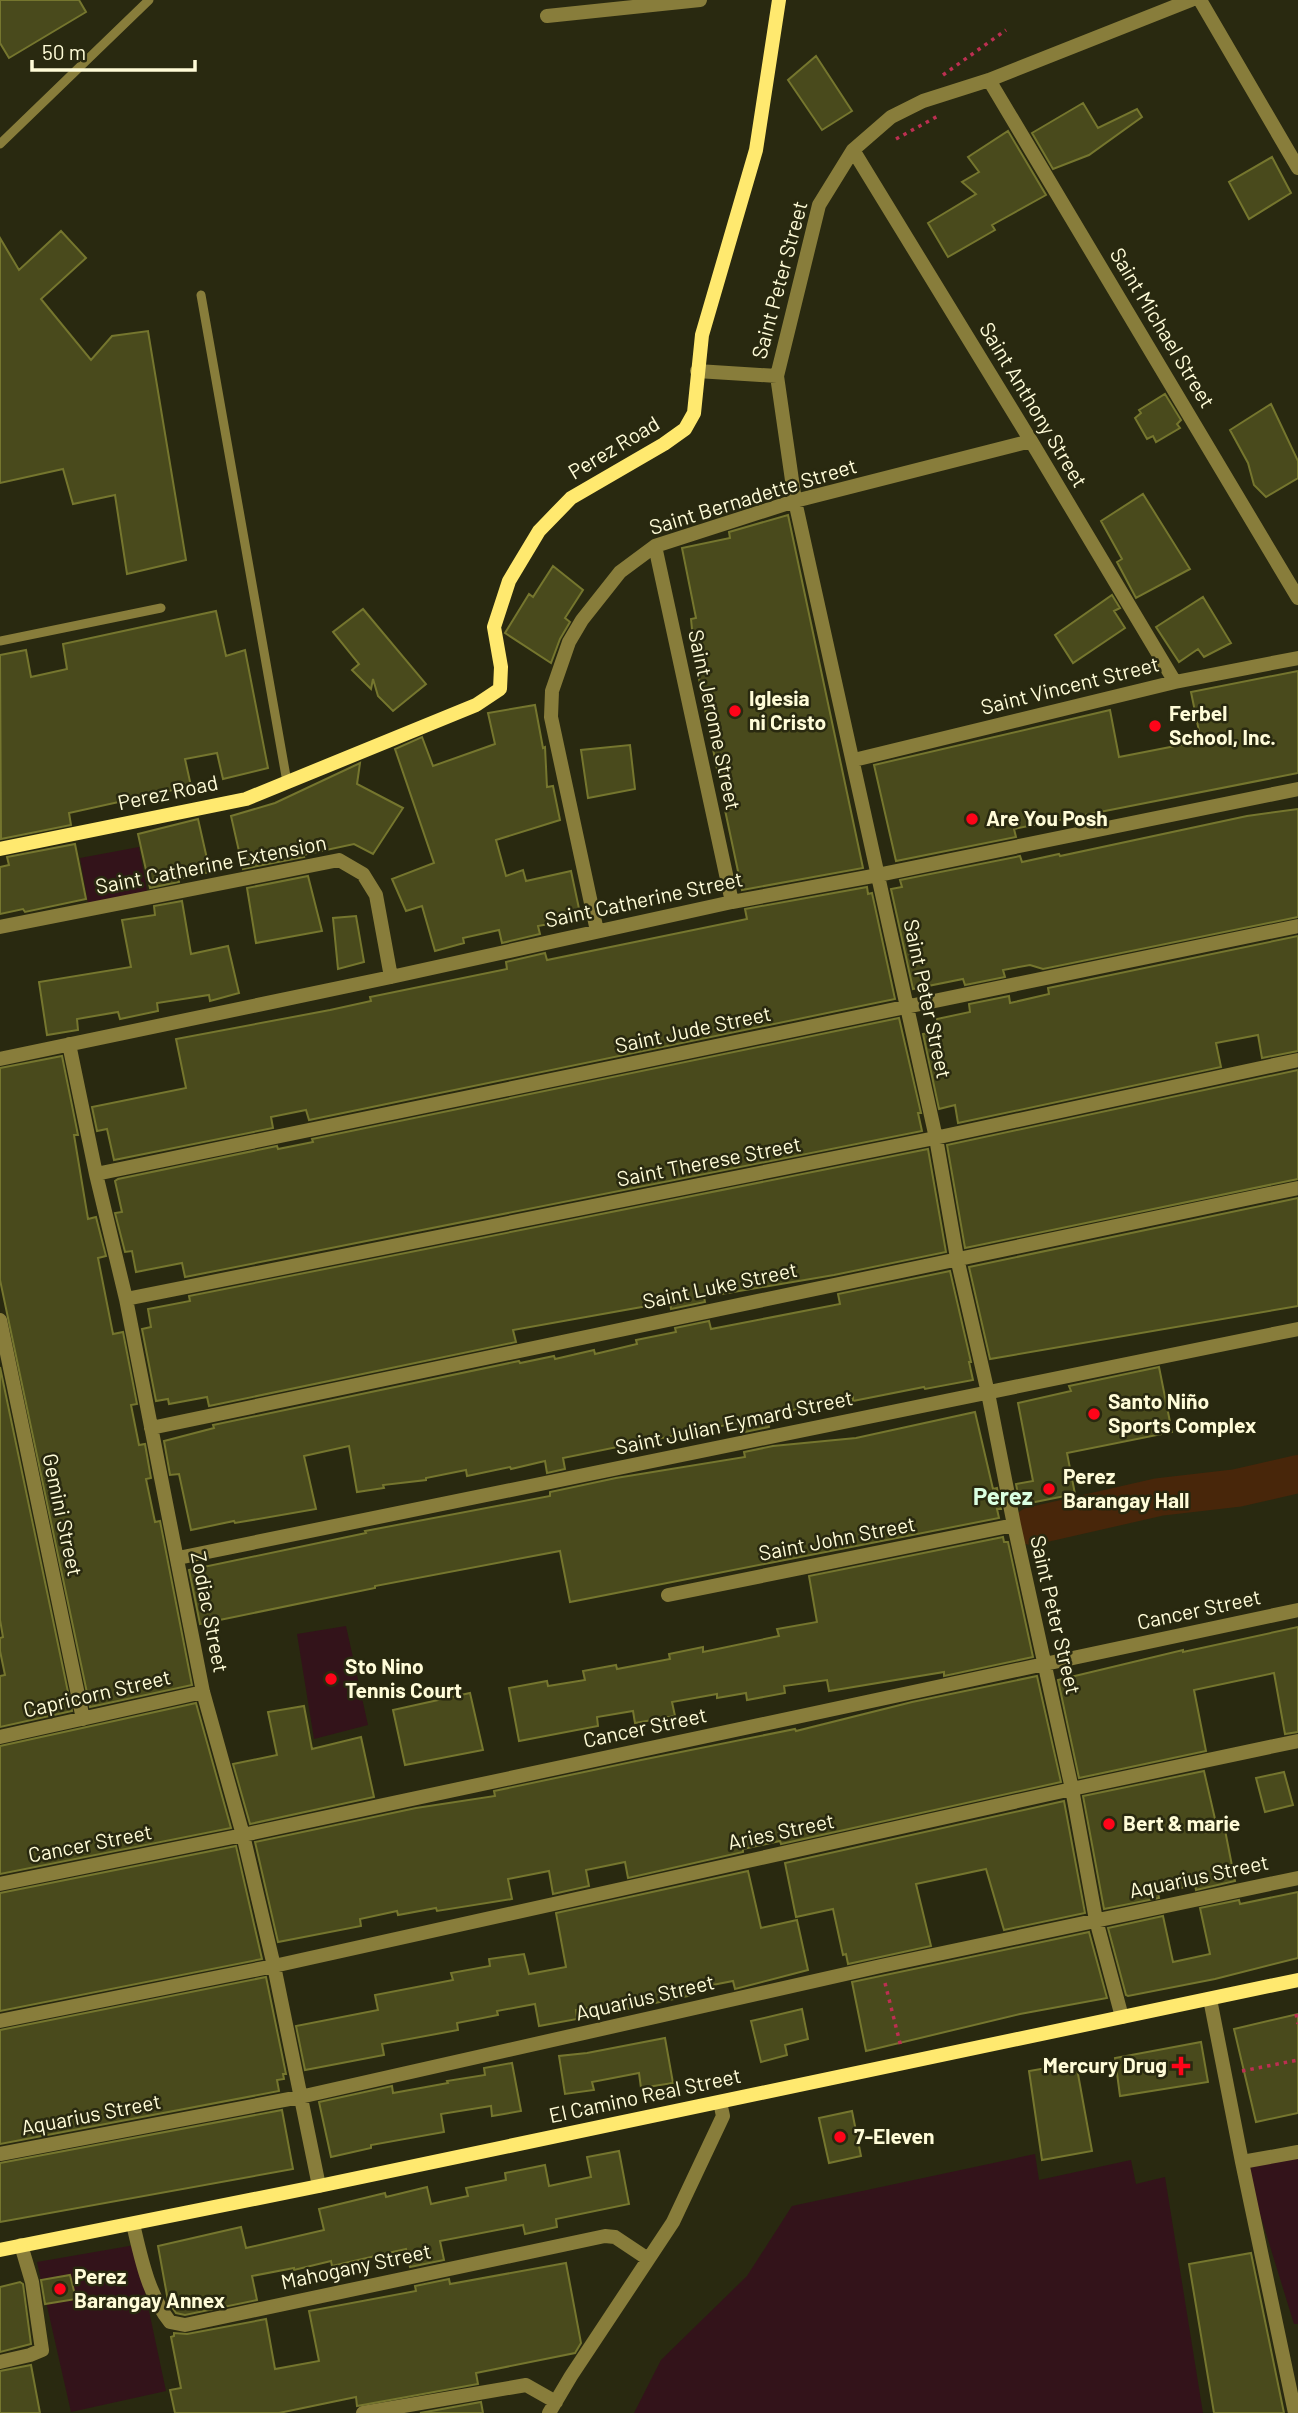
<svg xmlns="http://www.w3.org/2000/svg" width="1298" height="2413" font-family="Barlow,sans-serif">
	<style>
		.green { fill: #33131a }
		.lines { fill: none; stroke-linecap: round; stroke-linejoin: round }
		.river { stroke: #48260a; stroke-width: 38 }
		.building { fill: #494a1c; stroke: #75762e; stroke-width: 2 }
		.path { stroke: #bc2f51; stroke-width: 3.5; stroke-dasharray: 3.5 5; stroke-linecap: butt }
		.lane { stroke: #887d3b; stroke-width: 9 }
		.street { stroke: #887d3b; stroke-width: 14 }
		.secondary { stroke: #ffe96f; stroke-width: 14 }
		.poi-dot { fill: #ff0419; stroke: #292910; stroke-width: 2.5 }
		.labels { text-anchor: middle; stroke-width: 5; stroke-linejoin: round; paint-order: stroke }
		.street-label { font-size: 21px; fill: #fffcd8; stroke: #292910 }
		.poi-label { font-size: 21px; font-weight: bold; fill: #fffcd8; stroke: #292910; text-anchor: start }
		.quarter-label { font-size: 24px; font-weight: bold; fill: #daffe1; stroke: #292910 }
	</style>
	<rect width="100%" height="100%" fill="#292910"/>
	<path class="green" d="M139 847 147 891 88 903 80 858Z
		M346 1626 368 1725 314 1739 297 1634Z
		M1298 2152V2324H1294L1244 2162Z
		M1035 2154 1039 2180 1131 2160 1136 2184 1165 2177 1203 2413H634L661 2360 747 2276 792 2206Z
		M135 2245 166 2391 71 2412 37 2262Z"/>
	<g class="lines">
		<path class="river" d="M1032 1526 1159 1497 1237 1488 1298 1474"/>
	</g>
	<path class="building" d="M0 0H79L86 12 9 58 0 43Z
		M816 56 852 111 822 130 788 80Z
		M1083 103 1098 128 1137 109 1142 117 1089 155 1053 169 1032 133Z
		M1008 131 1046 195 992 225 995 230 948 257 928 223 976 194 962 182 979 172 968 157Z
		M1272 157 1291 193 1249 219 1229 182Z
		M61 231 86 258 41 299 91 360 112 336 148 331 186 560 127 574 115 495 73 504 63 469 0 483V238L19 270Z
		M1165 394 1181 420 1177 424 1180 428 1156 442 1153 436 1147 439 1135 418 1141 413 1139 410Z
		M1271 404 1298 461V478L1266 497 1254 485 1248 463 1230 430Z
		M1143 494 1190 569 1136 598 1117 562 1122 559 1101 521Z
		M788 515 863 868 742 890 725 810 731 809 723 768 717 769 695 659 691 619 696 618 682 548 730 538 729 532Z
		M553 566 583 590 565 618 570 622 560 639 551 663 505 633 529 594 533 597Z
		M1112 595 1120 608 1114 611 1125 628 1073 663 1055 635Z
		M1203 597 1231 643 1204 657 1198 649 1179 662 1156 627Z
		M363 609 426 684 393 711 378 696 373 679 371 689 352 670 359 664 333 632Z
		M216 611 226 656 245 650 268 768 223 779 217 753 185 759 191 786 69 813 71 825 1 839 0 655 26 650 31 677 67 669 63 644Z
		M1298 671V773L1014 829 1016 837 896 861 874 765 1110 710 1119 757 1201 741 1191 692Z
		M535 705 543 748 545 747 547 787 553 786 560 820 496 840 506 876 523 870 526 881 571 871 581 918 538 926 540 934 502 943 499 930 463 938 464 943 435 951 422 906 406 911 392 879 434 863 395 749 422 737 433 766 495 744 488 713Z
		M630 745 635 789 588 798 581 750Z
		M360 763 357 784 403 808 373 854 354 844 303 855 304 857 243 869 231 816 275 803Z
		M1298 809V917L1043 969 1030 965 1003 970 1005 977 965 985 963 979 913 989 891 889 902 887 900 880 1020 856 1022 862 1059 854 1060 856 1247 816Z
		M198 819 210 872 179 879V882L150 888 138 834Z
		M75 844 86 899 25 912 23 909 0 914V867L9 865 7 857Z
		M308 876 322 931 256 943 247 888Z
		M867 887 868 894 872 893 895 999 309 1120 306 1110 271 1117 273 1128 114 1160 107 1129 97 1131 92 1107 186 1088 176 1039 330 1010 371 1001 370 997 507 969 506 962 545 953 547 960 747 919 745 909Z
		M182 901 191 954 228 946 239 993 210 1001 209 995 157 1003 158 1011 120 1019 118 1012 77 1019 78 1030 47 1035 39 982 131 967 122 920 155 915 154 906Z
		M356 916 364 962 338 969 333 918Z
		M1298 936V1051L1262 1058 1258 1035 1216 1043 1221 1067 958 1123 955 1105 939 1109 923 1034 940 1030 937 1019 970 1012 969 1004 1009 996 1010 1003 1049 994 1048 988Z
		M899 1018 921 1113H918L922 1131 185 1277 182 1263 136 1272 132 1251 125 1252 115 1213 122 1212 115 1181 118 1179 277 1146 278 1149 313 1142 312 1139Z
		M62 1056 78 1135H74L88 1219 96 1217 106 1256 98 1258 113 1334 123 1332 137 1404 131 1405 139 1445 145 1444 151 1478 146 1479 155 1522 160 1521 192 1685 90 1707 0 1280V1068Z
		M1298 1070V1179L965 1248 947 1145Z
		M928 1149 946 1252 834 1275 704 1297 705 1302 671 1309 670 1302 513 1330 516 1342 209 1406 207 1397 169 1404 168 1399 156 1401 142 1329 151 1327 148 1309 190 1301 189 1296Z
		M1298 1198V1306L990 1359 969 1267Z
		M950 1271 971 1362H969L973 1380 925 1389 924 1387 853 1401V1397L810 1406 767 1416 769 1427 740 1433 739 1424 736 1423 563 1458 565 1469 547 1473 545 1461 511 1469 510 1467 467 1476 466 1470 426 1478V1480L383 1485 384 1488 357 1492 349 1446 304 1456 316 1509 235 1523 234 1521 191 1530 179 1474 170 1475 164 1441 214 1428 213 1425 519 1361 520 1363 554 1356 555 1359 594 1350 595 1354 637 1344 636 1340 676 1332 675 1328 709 1321 711 1329 840 1304 838 1294Z
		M0 1367 72 1711 0 1727V1676L5 1675 0 1651V1638L3 1637 0 1620Z
		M1159 1367 1172 1432 1067 1453 1075 1494 1020 1505 1016 1484 1033 1481 1018 1403 1071 1391 1069 1386Z
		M975 1412 993 1489 997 1488 1001 1509H997L999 1518 570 1602 560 1551 375 1586V1588L200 1624 189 1570 366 1533 365 1531 550 1496V1492L616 1478 745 1457 744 1452 773 1446 856 1438Z
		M1003 1537 1004 1542H1008L1033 1657 944 1676V1672L829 1691 827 1680 784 1686 785 1693 747 1700 746 1693 717 1698V1694L672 1702 675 1716 635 1723 633 1711 597 1717 598 1726 519 1741 509 1688 547 1681 548 1686 585 1680 583 1671 616 1665 617 1669 670 1659 669 1654 703 1647V1652L779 1636 777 1629 817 1622 809 1576Z
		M1298 1627V1732L1285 1734 1274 1673 1194 1690 1206 1751 1079 1778 1058 1680 1183 1650V1652Z
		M1037 1676 1061 1782 781 1844 780 1841 743 1849V1852L628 1878 625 1862 586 1870 589 1886 553 1894 549 1871 508 1879 512 1899 437 1911 436 1908 398 1915 397 1911 360 1919 361 1926 278 1942 255 1842 416 1808 495 1796 494 1791 641 1760 795 1729 796 1731 912 1702Z
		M470 1693 483 1750 405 1765 393 1710Z
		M196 1703 231 1828 0 1874V1746Z
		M304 1706 312 1749 361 1737 374 1797 250 1824 233 1764 277 1755 268 1712Z
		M1204 1771 1218 1832 1225 1830 1235 1881 1196 1890 1195 1885 1158 1893 1159 1898 1104 1909 1083 1796Z
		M1284 1772 1293 1805 1265 1812 1256 1778Z
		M1064 1801 1085 1913 1004 1930 986 1869 916 1884 931 1946 848 1964 846 1954 843 1955 833 1909 796 1917 785 1863Z
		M236 1846 262 1959 0 2011V1893Z
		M748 1871 761 1928 797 1920 808 1970 735 1989 733 1981 692 1989 693 1995 617 2011 616 2003 576 2010 577 2019 539 2026 535 2004 497 2011 498 2015 457 2023 458 2030 382 2044 384 2055 305 2070 296 2026 378 2010 375 1995 453 1980 451 1973 490 1966 489 1959 524 1954 529 1974 566 1967 556 1913Z
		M1298 1892V1958L1215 1979 1128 1996 1126 1995 1108 1928 1163 1916 1173 1962 1210 1954 1200 1908 1239 1900 1240 1904Z
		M1089 1932 1107 1998 1020 2014 866 2051 852 1982Z
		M266 1977 286 2074H283L284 2079 277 2080 279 2091 0 2144V2030Z
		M802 2009 808 2039 785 2045 787 2055 761 2062 751 2021Z
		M1298 2014V2113L1256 2122 1234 2029Z
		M665 2038 673 2083 641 2088 639 2073 592 2082 594 2090 565 2094 559 2056 587 2053Z
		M1201 2042 1208 2082 1120 2096 1115 2058Z
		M512 2063 521 2111 492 2116 491 2106 441 2114 444 2132 371 2145V2148L331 2157 319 2102 392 2086 393 2093 448 2083 447 2081 485 2075 484 2068Z
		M1076 2063 1092 2151 1042 2160 1029 2071Z
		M282 2110 293 2169 0 2222V2163Z
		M852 2111 861 2156 829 2163 819 2118Z
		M619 2151 629 2204 556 2219 557 2227 525 2234 523 2225 440 2241 444 2260 410 2267 406 2249 332 2266 331 2261 294 2270V2268L252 2276 257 2300 185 2315 176 2313 168 2301 158 2246 241 2227 246 2248 324 2230 319 2209 385 2193 386 2197 427 2187 431 2204 468 2196 466 2188 506 2180 505 2173 545 2165 549 2186 591 2177 587 2157Z
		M1251 2253 1284 2413H1214L1189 2264Z
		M566 2263 581 2343 575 2353 476 2373 478 2384 357 2406 356 2397 279 2413H175L170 2390 181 2388 171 2337 174 2336V2333L187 2334 266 2319 275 2369 319 2361 309 2311 416 2291 415 2286 449 2279 450 2284Z
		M70 2275 76 2299 45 2304 41 2280Z
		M20 2282 23 2284 31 2344 0 2352V2287Z
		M31 2365 40 2413H0V2371Z
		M481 2402 483 2413H420Z"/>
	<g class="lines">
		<path class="path" d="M943 75 1006 30
			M896 139 938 116
			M885 1983 901 2047
			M1296 2014 1298 2024
			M1242 2071 1298 2060"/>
		<path class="lane" d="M0 144 149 0
			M201 295 287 782
			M0 641 161 608"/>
		<path class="street" d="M1200 0 1298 168
			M547 16 700 0
			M989 80 1298 598
			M853 150 1031 441 1175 682
			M697 371 777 376
			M655 546 732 902
			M854 760 1175 682 1298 658
			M0 927 339 860 363 874 376 895 391 977
			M597 931 551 717 552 691 569 642 582 620 620 572 655 546 795 501 1031 441
			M69 1044 96 1174 126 1299 203 1692 243 1835 274 1966 319 2186
			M0 1059 391 977 732 902 873 876 1298 789
			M96 1174 1298 926
			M126 1299 930 1139 1298 1060
			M0 1320 83 1719
			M151 1428 1298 1188
			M178 1558 1298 1329
			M668 1595 1014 1525
			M0 1737 203 1692
			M0 1884 243 1835 1298 1610
			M1210 1999 1242 2162 1295 2413
			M1122 2017 1096 1920 1072 1789 1014 1525 988 1393 957 1258 936 1138 795 501 777 376 819 205 853 150 891 117 923 101 989 80 1191 0
			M0 2021 274 1966 1072 1789 1298 1741
			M0 2154 300 2097 881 1966 1298 1878
			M1242 2162 1298 2152
			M133 2224C141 2258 148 2294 170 2322L185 2325 605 2236 615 2237 648 2259
			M0 2362 30 2355 42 2350 32 2282 21 2245
			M363 2413 526 2385 556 2402
			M549 2413 571 2376 673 2222 723 2116 720 2102"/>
		<path class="secondary" d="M0 849 246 799 476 705 500 689 501 667 494 627 509 581 539 531 571 498 664 444 685 429 694 413 702 335 756 150 779 0
			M0 2250 319 2186 1298 1980"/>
	</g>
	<g class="poi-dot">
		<circle cx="735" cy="711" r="7"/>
		<circle cx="1155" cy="726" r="7"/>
		<circle cx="972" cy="819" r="7"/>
		<circle cx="1094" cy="1414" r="7"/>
		<circle cx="1049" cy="1489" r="7"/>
		<circle cx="331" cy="1679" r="7"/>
		<circle cx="1109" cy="1824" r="7"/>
		<path d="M1177.5 2055.5h7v7h7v7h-7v7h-7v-7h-7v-7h7z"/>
		<circle cx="840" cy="2137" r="7"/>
		<circle cx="60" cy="2289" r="7"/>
	</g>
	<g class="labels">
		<g class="street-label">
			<text transform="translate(780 280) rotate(-75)" y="7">Saint Peter Street</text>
			<text transform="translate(1162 328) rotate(59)" y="7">Saint Michael Street</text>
			<text transform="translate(1033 405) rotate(59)" y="7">Saint Anthony Street</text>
			<text transform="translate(614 448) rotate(-31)" y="7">Perez Road</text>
			<text transform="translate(753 497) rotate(-17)" y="7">Saint Bernadette Street</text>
			<text transform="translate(1070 686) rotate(-14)" y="7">Saint Vincent Street</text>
			<text transform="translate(714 720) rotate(78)" y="7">Saint Jerome Street</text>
			<text transform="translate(168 793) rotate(-12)" y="7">Perez Road</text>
			<text transform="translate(211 865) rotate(-11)" y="7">Saint Catherine Extension</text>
			<text transform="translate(644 900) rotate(-12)" y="7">Saint Catherine Street</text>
			<text transform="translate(927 999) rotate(78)" y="7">Saint Peter Street</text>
			<text transform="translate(693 1030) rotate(-12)" y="7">Saint Jude Street</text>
			<text transform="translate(709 1162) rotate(-11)" y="7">Saint Therese Street</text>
			<text transform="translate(720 1286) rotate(-12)" y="7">Saint Luke Street</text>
			<text transform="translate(734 1423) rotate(-12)" y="7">Saint Julian Eymard Street</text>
			<text transform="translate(62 1515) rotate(78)" y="7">Gemini Street</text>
			<text transform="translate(837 1539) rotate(-11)" y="7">Saint John Street</text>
			<text transform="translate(1199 1610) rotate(-12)" y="7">Cancer Street</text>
			<text transform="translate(209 1612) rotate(79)" y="7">Zodiac Street</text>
			<text transform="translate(1055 1615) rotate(77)" y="7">Saint Peter Street</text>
			<text transform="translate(97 1694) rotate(-13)" y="7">Capricorn Street</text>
			<text transform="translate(645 1728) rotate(-12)" y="7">Cancer Street</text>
			<text transform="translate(781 1832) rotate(-12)" y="7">Aries Street</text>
			<text transform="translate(90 1844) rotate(-11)" y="7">Cancer Street</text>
			<text transform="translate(1199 1877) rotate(-12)" y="7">Aquarius Street</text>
			<text transform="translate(645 1998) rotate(-13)" y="7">Aquarius Street</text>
			<text transform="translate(645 2096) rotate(-12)" y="7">El Camino Real Street</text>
			<text transform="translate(91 2115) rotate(-11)" y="7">Aquarius Street</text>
			<text transform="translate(356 2267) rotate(-12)" y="7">Mahogany Street</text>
		</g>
		<g class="poi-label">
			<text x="749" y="706">Iglesia<tspan x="749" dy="24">ni Cristo</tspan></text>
			<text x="1169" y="721">Ferbel<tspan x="1169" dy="24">School, Inc.</tspan></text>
			<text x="986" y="826">Are You Posh</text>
			<text x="1108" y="1409">Santo Niño<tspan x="1108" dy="24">Sports Complex</tspan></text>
			<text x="1063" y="1484">Perez<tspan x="1063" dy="24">Barangay Hall</tspan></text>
			<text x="345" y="1674">Sto Nino<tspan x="345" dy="24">Tennis Court</tspan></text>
			<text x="1123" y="1831">Bert &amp; marie</text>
			<text x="1167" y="2073" text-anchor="end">Mercury Drug</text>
			<text x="854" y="2144">7-Eleven</text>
			<text x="74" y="2284">Perez<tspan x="74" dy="24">Barangay Annex</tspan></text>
		</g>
		<g class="quarter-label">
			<text x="1003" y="1505">Perez</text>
		</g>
	</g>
	<path d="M32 60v10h163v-10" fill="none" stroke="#fffcd8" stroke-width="3.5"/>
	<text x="42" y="60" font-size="21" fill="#fffcd8" stroke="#292910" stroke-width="5" paint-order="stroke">50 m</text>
</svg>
